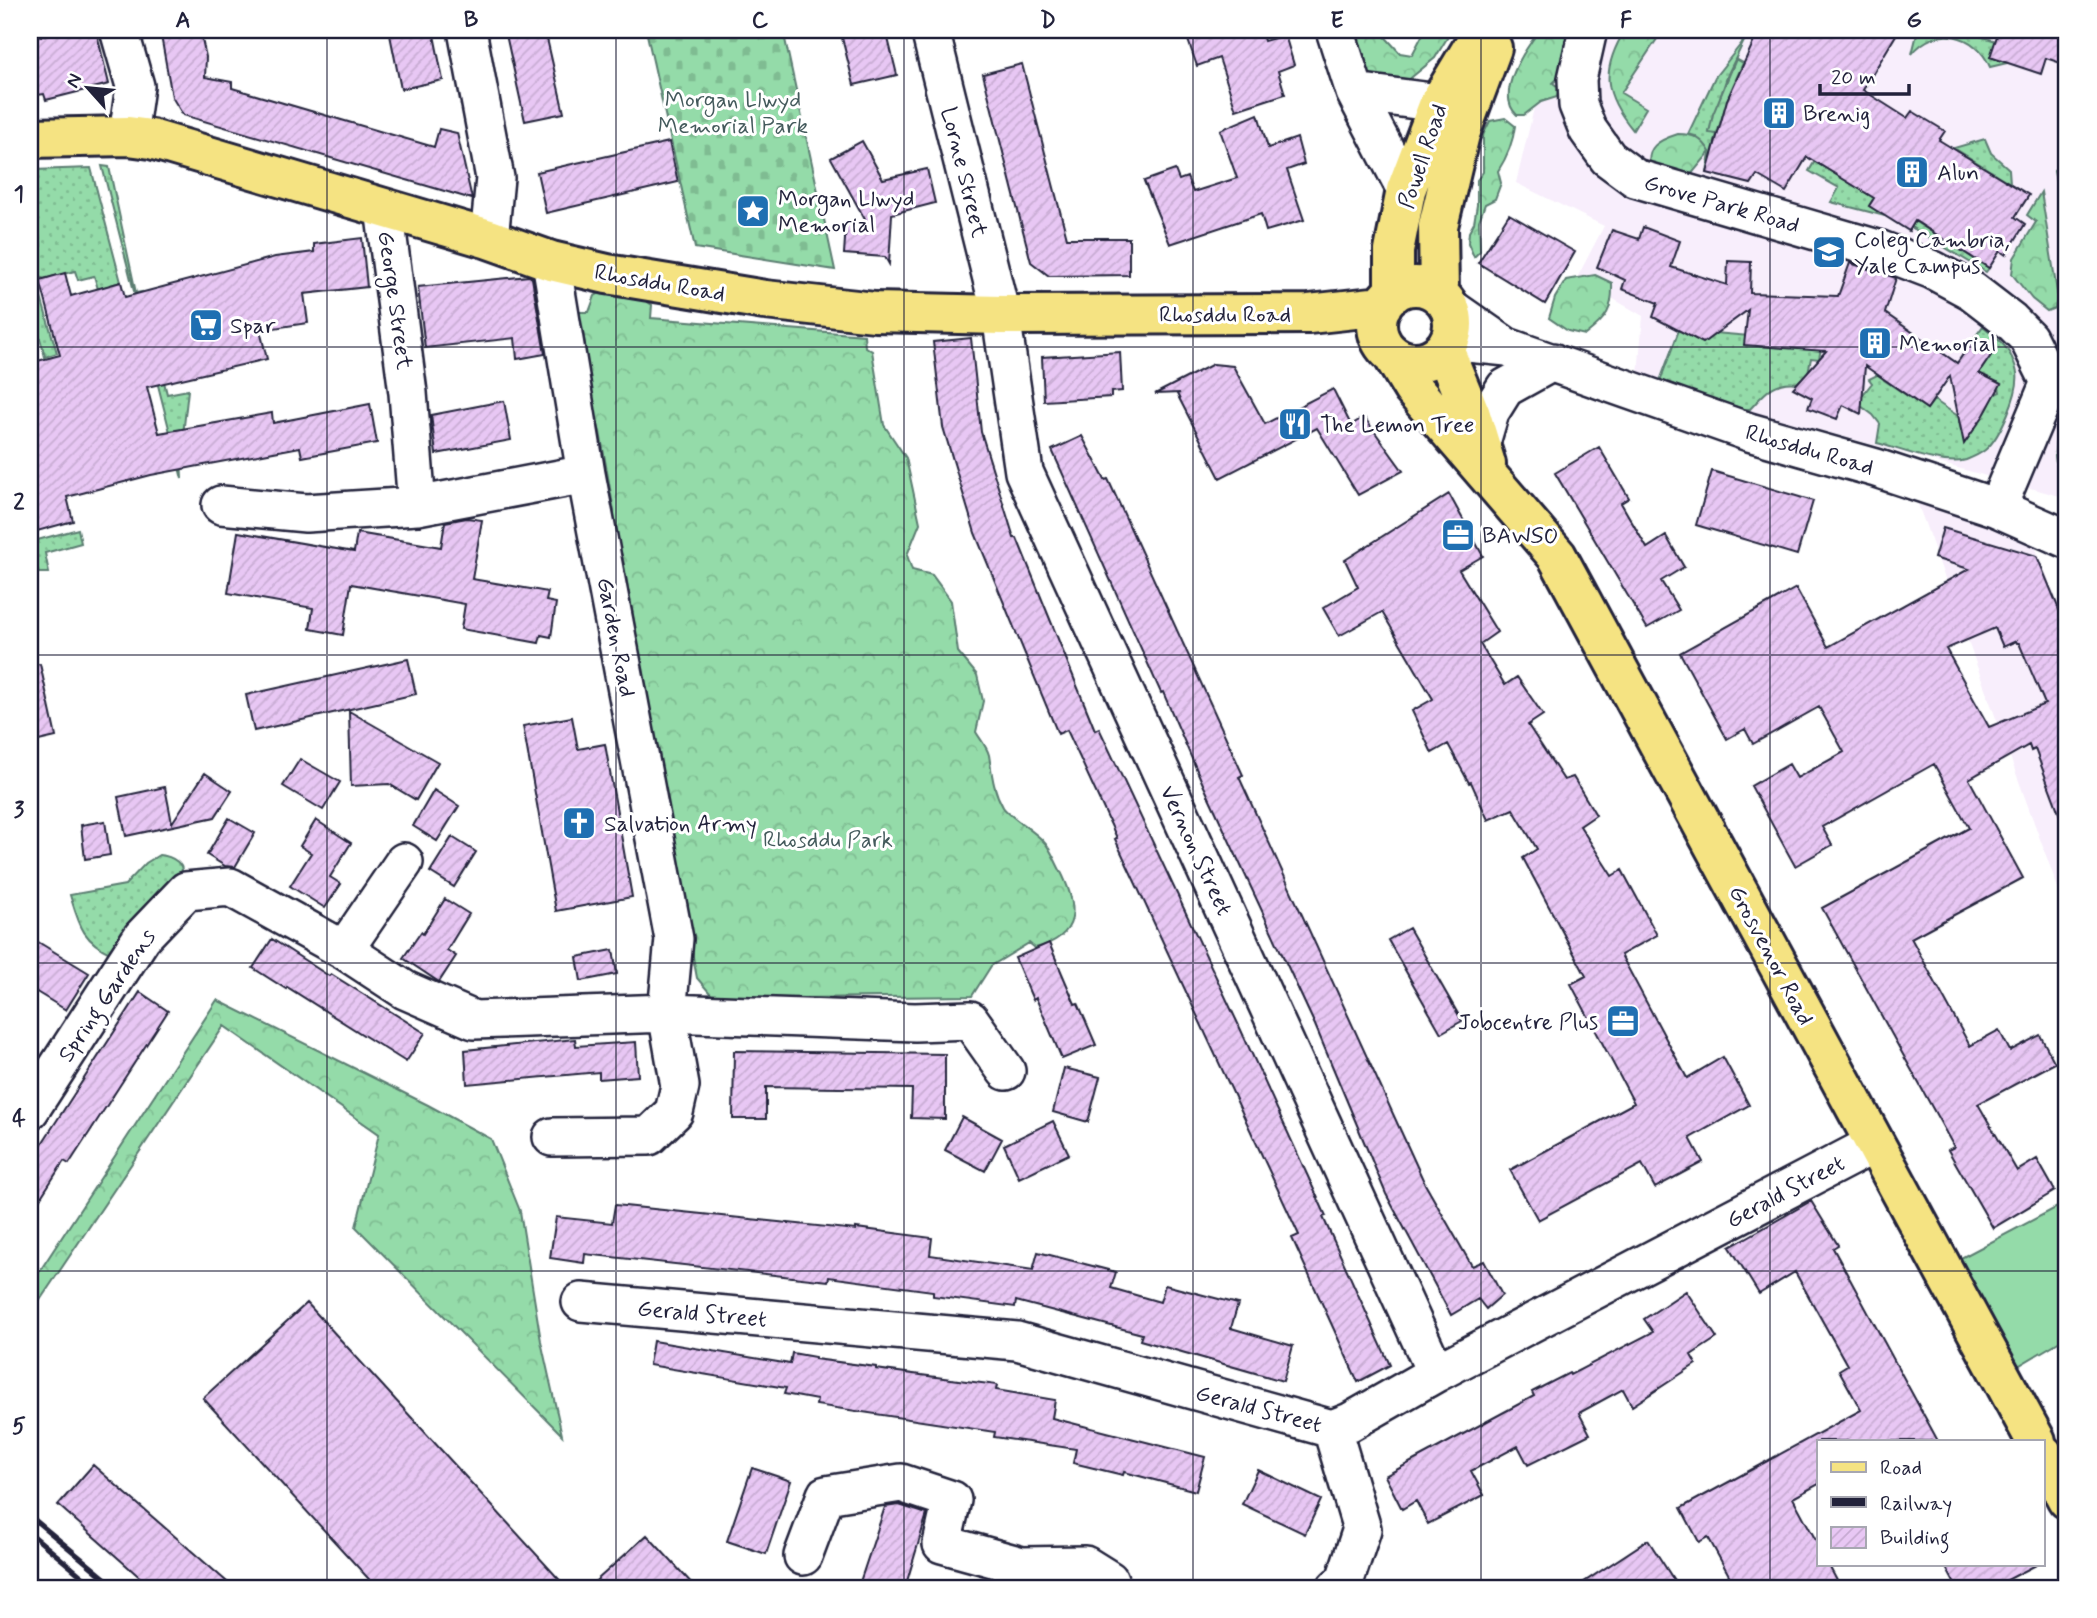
<svg xmlns="http://www.w3.org/2000/svg" width="2097" height="1618" font-family="Mynerve,sans-serif">
	<style>
		.built { fill: #f8eefc }
		.grass { fill: url(#grass-dots); stroke: #5b7e72; stroke-width: 2 }
		.forest { fill: url(#forest-crowns); stroke: #5b7e72; stroke-width: 2 }
		.cemetery { fill: url(#cemetery-stones); stroke: #5b7e72; stroke-width: 2 }
		.pitch { fill: #94dba9; stroke: #5b7e72; stroke-width: 2 }
		.building { fill: url(#building-hatch); stroke: #22223b; stroke-width: 2; fill-rule: evenodd }
		.lines { fill: none; stroke-linecap: round; stroke-linejoin: round }
		.minor-casing { stroke: #22223b; stroke-width: 42 }
		.major-casing { stroke: #22223b; stroke-width: 44 }
		.minor { stroke: #fff; stroke-width: 37 }
		.major { stroke: #f5e382; stroke-width: 38 }
		.rail { stroke: #22223b; stroke-width: 5 }
		.grid { fill: none; stroke: #22223b; stroke-width: 2; stroke-opacity: 0.55 }
		.labels { text-anchor: middle; stroke-width: 6; stroke-linejoin: round; paint-order: stroke }
		.park-label { font-size: 23px; fill: #445a5c; stroke: #fff }
		.poi-label { font-size: 23px; fill: #22223b; stroke: #fff; text-anchor: start }
		.street-label { font-size: 23px; fill: #22223b; stroke: #fff }
		.neatline { fill: none; stroke: #22223b; stroke-width: 2.5 }
		.grid-label { font-size: 23px; text-anchor: middle; font-weight: bold; fill: #22223b }
	</style>
	<defs>
		<pattern id="grass-dots" width="8" height="8" patternUnits="userSpaceOnUse" patternTransform="scale(1.75)"><rect width="8" height="8" fill="#94dba9"/><path d="M2 2h.1M6 6h.1" fill="none" stroke="#7fbc92" stroke-width="1.8" stroke-linecap="round"/></pattern>
		<pattern id="forest-crowns" width="20" height="18" patternUnits="userSpaceOnUse" patternTransform="scale(1.75)"><rect width="20" height="18" fill="#94dba9"/><path d="M2 6a3 3 0 1 1 6 0M12 15a3 3 0 1 1 6 0" fill="none" stroke="#7fbc92"/></pattern>
		<pattern id="cemetery-stones" width="16" height="16" patternUnits="userSpaceOnUse" patternTransform="scale(1.75)"><rect width="16" height="16" fill="#94dba9"/><path d="M2 7V4a2 2 0 0 1 4 0v3zM10 15v-3a2 2 0 0 1 4 0v3z" fill="#7fbc92"/></pattern>
		<pattern id="building-hatch" width="6" height="6" patternUnits="userSpaceOnUse" patternTransform="scale(1.75)"><rect width="6" height="6" fill="#e8c7f4"/><path d="M-1 1l2-2M0 6l6-6M5 7l2-2" fill="none" stroke="#c7abd2"/></pattern>
	</defs>
	<rect width="100%" height="100%" fill="#fff"/>
	<filter id="ink" filterUnits="userSpaceOnUse"><feTurbulence type="fractalNoise" baseFrequency=".0143" numOctaves="2"/><feDisplacementMap in="SourceGraphic" scale="14" xChannelSelector="R" yChannelSelector="G"/><feConvolveMatrix kernelMatrix="1 2 1 2 8 2 1 2 1" color-interpolation-filters="sRGB"/></filter>
	<g filter="url(#ink)">
		<path class="built" d="M1557 30H2067V498L1743 409 1638 374 1643 316 1577 278 1604 226 1516 183 1536 100Z
			M1916 499 2032 539 2067 625V913Z"/>
		<path class="grass" d="M1918 30H1961L1996 41 1991 57 2007 63 1990 67C1976 33 1935 24 1912 54Z
			M1745 39 1728 74 1709 132 1717 134 1707 173 1710 152 1695 136 1688 134 1715 77Z
			M1985 139 1991 153 2009 169 2010 183 1954 148Z
			M1815 161 1874 198 1869 206 1885 216 1831 202 1839 188 1809 171Z
			M2067 162V242L2054 171Z
			M102 166 109 167 136 293 142 292 167 394 188 390 181 453 182 479Z
			M91 168 121 282 98 289 94 276 78 280 75 271 44 279 36 275C38 266 42 256 41 247 40 225 20 192 33 170Z
			M1914 221 1989 268 1986 272 1911 227Z
			M34 286 38 287 57 353 45 357 34 316 30 317V298Z
			M1983 326C1999 339 2013 351 2017 373 2020 391 2000 438 1985 450 1980 454 1971 458 1966 460 1944 467 1900 449 1877 443L1880 424 1873 415 1861 406V397L1872 383 1869 379 1881 373 1884 380 1927 409 1934 400 1961 418 1959 422 1961 430 1964 433C1975 422 1991 413 1991 396L2000 392 1998 382H1987L1976 378 1994 351 1975 337Z
			M1679 330 1822 342 1819 359 1811 358 1807 378 1801 379 1797 383C1774 380 1765 393 1750 409H1743L1660 381Z
			M2067 415V485C2049 462 2052 439 2067 415Z
			M78 529 81 543 45 553 49 573H30V542Z
			M159 855C171 856 189 864 179 879 173 888 159 893 152 900 135 914 124 935 112 954 82 941 79 924 70 895L125 885 146 863Z"/>
		<path class="forest" d="M1342 30H1379L1400 53 1412 55 1425 30H1452L1435 58 1407 81 1369 80Z
			M1540 30H1567L1563 73 1553 83 1559 88 1557 97 1541 102 1524 115H1517C1494 94 1525 49 1540 30Z
			M1625 30H1663L1621 93 1646 108 1633 130C1604 95 1600 71 1625 30Z
			M1736 59 1743 63 1727 100 1717 134 1709 133 1713 114Z
			M1505 118 1515 126C1513 143 1507 157 1498 171L1501 183 1495 199 1485 204 1479 221 1480 251 1474 257 1468 243 1469 232 1474 223 1477 205V180L1483 172V135L1490 121Z
			M1678 134C1694 134 1703 139 1710 152L1690 176 1651 170C1644 147 1659 140 1678 134Z
			M2041 192 2058 298 2055 308 2047 311 2032 299 2012 274 2014 258 2036 222 2027 215Z
			M1595 275 1612 283C1613 310 1607 318 1585 335L1568 331 1549 318 1555 298 1566 280Z
			M611 286 638 295 652 305 651 318 864 335 865 347 872 351 884 425 906 458 920 523 907 555 912 570 932 575 951 601 958 652 977 675 983 701 976 732C980 739 987 747 989 755 992 774 993 790 1003 807 1008 816 1035 831 1044 842 1051 849 1055 861 1060 870 1079 907 1081 936 1035 948L1029 943 991 966 972 996 715 999 697 978 647 717 648 703 623 559 614 531V511L600 432 591 404 583 358 585 344 579 312H589L595 296Z
			M217 1000 428 1105 491 1139 520 1211 541 1341 562 1435 356 1227 379 1134 224 1026 30 1315V1286Z"/>
		<path class="cemetery" d="M646 30H783L835 270 695 248Z"/>
		<path class="pitch" d="M2067 1202V1337L2018 1366 1959 1259Z"/>
		<path class="building" d="M67 30H96L109 84 46 100 44 94 30 96V39Z
			M160 30H200L206 57 205 77 232 82V88L434 147 439 129 457 133 472 199 183 115 172 97Z
			M389 30H433L443 80 401 89Z
			M505 30H545L564 113 525 121Z
			M840 30H886L897 75 854 85Z
			M1220 30H1261L1264 41 1285 35 1294 65 1278 71 1285 94 1236 110 1219 58 1197 66 1188 40Z
			M1759 30H1899L1863 90 1907 118 1912 111 1945 131 1939 140 2029 195 2015 217 2025 224 2006 255 2000 251 1989 268 1915 221 1909 231 1869 206 1874 198 1807 157 1786 192 1757 175 1751 184 1707 173 1727 100Z
			M1999 30H2067V65L2046 58 2041 74 1990 57Z
			M1022 64 1067 238H1129V275L1049 276 1031 262 983 74Z
			M1258 114 1268 148 1297 138 1304 164 1287 170 1304 220 1266 231 1261 214 1170 244 1144 181 1175 170 1179 180 1187 177 1193 192 1237 178 1220 130Z
			M862 141 883 179 927 169 935 203 892 214 889 264 885 257 844 254 846 224 868 225 831 158Z
			M669 142 678 182 546 213 537 172Z
			M1509 214 1575 252 1545 304 1478 263Z
			M1643 227 1680 241 1671 267 1727 285 1728 261 1751 262 1750 293 1838 296 1850 263 1896 278 1885 313 1957 363 1975 337 1994 351 1979 373 2001 384 1984 415 1964 444 1950 376 1927 409 1865 366 1861 414 1843 405 1837 419 1808 408 1812 398 1793 388 1826 351 1744 345 1748 310 1703 343 1653 317 1658 303 1622 289 1625 280 1597 267 1612 230 1639 239Z
			M362 238 367 287 304 294 308 323 260 330 267 359 147 387 159 433 272 413 273 423 370 404 377 443 302 457 300 447 151 475 67 497 73 521 30 533V363L60 355 40 280 65 273 71 296 121 282 125 297 275 257 314 252V244Z
			M529 276 532 278 545 354 517 359 515 338 425 348 418 287Z
			M971 338 981 432 1014 538H1017L1095 730 1099 728 1240 1028 1326 1216 1323 1217 1390 1365 1358 1382 1292 1238 1299 1235 1115 839 1117 838 1067 730 1058 734 975 533 943 427 933 342Z
			M1120 352 1122 391 1111 392V397L1044 401 1042 357Z
			M1213 364 1233 366 1265 424 1333 389 1351 425 1364 417 1403 471 1358 495 1317 428 1220 478 1177 394 1180 393 1155 394Z
			M504 401 511 440 436 454 431 415Z
			M1082 436 1105 480 1108 479 1243 775 1239 777 1425 1184 1472 1266 1484 1261 1502 1295 1486 1309 1478 1299 1451 1315 1386 1194 1315 1025 1202 782 1163 692 1161 693 1052 450Z
			M1599 447 1629 498 1621 503 1647 548 1666 536 1684 567 1661 581 1679 610 1647 628 1555 473Z
			M1712 471 1813 501 1797 555 1696 525Z
			M1449 494 1483 556 1459 570 1497 632 1480 644 1505 685 1517 677 1543 715 1528 725 1564 780 1573 777 1596 815 1580 826 1612 876 1622 870 1657 935 1621 955 1687 1078 1723 1057 1749 1105 1690 1138 1703 1162 1655 1188 1642 1164 1538 1220 1510 1170 1634 1103 1571 984 1586 976 1523 858 1537 849 1513 809 1488 820 1471 782 1469 783 1448 744 1432 753 1412 711 1433 699 1382 612 1339 636 1323 608 1358 587 1345 560Z
			M467 518 482 520 472 579 548 592 546 601 556 603 551 637 541 635 539 643 461 629 465 604 351 584 343 635 310 629 313 608 228 593 238 532 354 552 357 533 441 547 445 522Z
			M1943 528 2037 556 2067 629V828L2065 829 2035 749 2031 751 2029 745 1969 779 2023 878 1911 938 1970 1046 1999 1030 2010 1051 2040 1035 2055 1063 1978 1104 2017 1171 2037 1159 2055 1191 1993 1228 1948 1150 1954 1147 1822 908 1969 828 1934 764 1822 827 1832 845 1795 866 1751 786 1789 764 1797 778 1844 752 1819 707 1753 744 1745 729 1727 739 1680 653 1796 588 1828 647 1969 569 1934 558ZM1995 628 2003 647 2016 641 2017 643H2019L2045 704 1989 727 1946 649Z
			M408 659 416 694 254 731 246 695Z
			M40 664 56 737 30 743V665Z
			M349 711 438 762 416 800 389 784 351 786Z
			M572 717 578 749 605 744 632 897 556 911 523 726Z
			M300 759 340 782 323 810 283 786Z
			M205 773 232 791 215 817 126 836 118 797 165 787 172 823Z
			M434 790 459 806 437 841 413 826Z
			M229 818 255 833 235 867 225 866 207 855Z
			M316 820 351 843 330 877 341 884 325 908 290 886 311 853 300 846Z
			M105 821 110 855 85 859 81 825Z
			M452 837 476 852 454 887 430 872Z
			M445 899 469 914 447 950 456 956 439 982 403 958 421 932 423 934Z
			M1409 928 1462 1021 1441 1033 1388 940Z
			M30 937 89 973 66 1010 30 988Z
			M272 939 329 976 331 974 425 1033 406 1062 287 987 286 989 253 968Z
			M1049 943 1075 1004 1078 1003 1096 1045 1062 1059 1036 998 1033 1000 1015 958Z
			M613 950 617 974 581 981 577 957Z
			M140 992 168 1011 69 1164 64 1161 30 1214V1162Z
			M575 1039 576 1046 636 1042 638 1076 599 1079V1072L467 1084 465 1050Z
			M734 1051 945 1054V1119L911 1118 912 1089 766 1087V1119H733Z
			M1064 1068 1100 1077 1088 1122 1053 1112Z
			M962 1117 1002 1139 985 1171 945 1150Z
			M1053 1121 1069 1154 1019 1178 1004 1145Z
			M1811 1201 1838 1245 1833 1248 1938 1441H1819V1484L1793 1498 1819 1546V1564H1828L1841 1588H1736L1708 1537 1699 1542 1681 1508 1861 1410 1839 1370 1847 1365 1795 1272 1759 1294 1730 1247Z
			M615 1205 856 1230V1228L932 1238 930 1255 1033 1270 1038 1252 1116 1272 1111 1288 1160 1302 1165 1285 1238 1304 1231 1328 1293 1346 1283 1381 1140 1340 1142 1334 1016 1301 1015 1307 933 1296V1291L829 1277 828 1281 585 1254 584 1263 550 1258 556 1217 612 1223Z
			M1686 1291 1717 1338 1691 1355 1696 1364 1632 1406 1623 1389 1579 1413 1590 1434 1528 1465 1518 1446 1471 1471 1484 1495 1428 1524 1416 1501 1402 1509 1385 1476 1534 1396 1532 1392 1569 1373 1570 1375 1653 1332 1644 1319Z
			M307 1303 567 1588H377L203 1398Z
			M653 1341 790 1364 792 1353 815 1357V1359L876 1367V1369L997 1385 996 1390 1055 1400 1052 1418 1205 1457 1196 1491 1124 1472 1123 1475 1073 1463 1076 1449 994 1437 995 1432 816 1405 817 1400 784 1394 786 1388 649 1365Z
			M93 1465 234 1588H152L58 1505Z
			M752 1468 791 1481 766 1554 727 1541Z
			M1258 1470 1321 1500 1305 1534 1242 1504Z
			M899 1505 927 1514 905 1588H858L885 1507Z
			M647 1535 696 1588H588Z
			M1648 1540 1679 1588H1575Z
			M1944 1564H2038L1992 1588H1957Z"/>
		<g class="lines">
			<g class="minor-casing">
				<path id="minor" d="M119 30 135 86 128 136
					M467 30 495 178 489 239
					M930 30 1001 315 1024 472 1436 1373
					M1335 30 1355 92 1406 190
					M1588 30 1577 79 1578 105 1588 130 1608 158 1635 178 1881 250 1933 270 1972 291 2011 321 2028 338 2050 382
					M1355 92 1439 103
					M384 208 408 393 417 506
					M1449 307 1505 346
					M1449 341 1507 347 1749 432 1876 468 1997 508 2067 539
					M1480 446 1490 412 1505 388 1552 362
					M221 505 306 513 417 506 586 474
					M1997 508 2050 382 2067 374
					M344 950 404 862
					M30 1110 142 937 186 891 230 887 344 950 405 990 474 1020 667 1013 674 939 586 474 551 261
					M552 1137 649 1136 674 1112 680 1086 667 1013 915 1022 970 1020 1006 1071
					M581 1302 1017 1341 1332 1429 1350 1422 1436 1373 1874 1144
					M1332 1429 1362 1529 1345 1580 1336 1588
					M803 1556 826 1495 901 1483 952 1500 942 1544 1022 1566 1085 1565 1109 1580 1112 1588"/>
			</g>
			<g class="major-casing">
				<path id="major" d="M30 138 128 136 151 139 489 239 551 261 607 274 765 300 875 312 1001 315 1309 314 1382 306
					M1377 324a38 38 0 1 1 76 0a38 38 0 1 1-76 0Z
					M1394 293V251L1406 190 1439 103 1483 30
					M1439 295 1438 226 1460 134 1492 48
					M1444 349 1471 415 1486 464
					M1393 356 1413 389 1557 556 2036 1441
					M2043 1454 2067 1499"/>
			</g>
			<use href="#minor" class="minor"/>
			<use href="#major" class="major"/>
			<path class="rail" d="M30 1516 117 1588
				M30 1533 96 1588"/>
		</g>
	</g>
	<path class="grid" d="M327 30V1588M616 30V1588M904 30V1588M1193 30V1588M1481 30V1588M1770 30V1588M30 347H2067M30 655H2067M30 963H2067M30 1271H2067"/>
	<defs>
		<g id="building-square" transform="scale(1.75)"><rect x="-9" y="-9" width="18" height="18" rx="4" fill="#1f6fb2" stroke="#fff"/><path d="M-4-6H4V6H1V3H-1V6H-4ZM-2.5-4.3h1.7v1.8h-1.7ZM.8-4.3h1.7v1.8H.8ZM-2.5-1h1.7V.8h-1.7ZM.8-1h1.7V.8H.8Z" fill="#fff"/></g>
		<g id="sight-square" transform="scale(1.75)"><rect x="-9" y="-9" width="18" height="18" rx="4" fill="#1f6fb2" stroke="#fff"/><path d="M0-6L1.8-2.2L6-1.7L2.9 1.2L3.7 5.4L0 3.3L-3.7 5.4L-2.9 1.2L-6-1.7L-1.8-2.2Z" fill="#fff"/></g>
		<g id="university-square" transform="scale(1.75)"><rect x="-9" y="-9" width="18" height="18" rx="4" fill="#1f6fb2" stroke="#fff"/><path d="M0-5L7-2L0 1L-7-2ZM-4 1L0 2.5L4 1V4Q0 6-4 4Z" fill="#fff"/></g>
		<g id="supermarket-square" transform="scale(1.75)"><rect x="-9" y="-9" width="18" height="18" rx="4" fill="#1f6fb2" stroke="#fff"/><path d="M-6-5.5h2.5l.6 2H6L4.5 2H-2.5L-4.4-4H-6ZM-1.5 3.2a1.3 1.3 0 1 0 .1 0ZM3 3.2a1.3 1.3 0 1 0 .1 0Z" fill="#fff"/></g>
		<g id="restaurant-square" transform="scale(1.75)"><rect x="-9" y="-9" width="18" height="18" rx="4" fill="#1f6fb2" stroke="#fff"/><path d="M-5-6h1v4h1v-4h1v4h1v-4h1v5L-1.5 .5V6h-2V.5L-5-1ZM5-6V6H3V1.5H1.5Q1.5-4 5-6Z" fill="#fff"/></g>
		<g id="office-square" transform="scale(1.75)"><rect x="-9" y="-9" width="18" height="18" rx="4" fill="#1f6fb2" stroke="#fff"/><path d="M-6-3h4V-5.5h4V-3h4V5H-6ZM-1-4.5V-3h2v-1.5ZM-6 0V1H6V0Z" fill="#fff"/></g>
		<g id="church-square" transform="scale(1.75)"><rect x="-9" y="-9" width="18" height="18" rx="4" fill="#1f6fb2" stroke="#fff"/><path d="M-1.2-6h2.4v3.5h3.3v2.4h-3.3V6h-2.4V-.1h-3.3v-2.4h3.3Z" fill="#fff"/></g>
	</defs>
	<g fill-rule="evenodd">
		<use href="#building-square" x="1779" y="113"/>
		<use href="#building-square" x="1912" y="172"/>
		<use href="#sight-square" x="753" y="211"/>
		<use href="#university-square" x="1829" y="252"/>
		<use href="#supermarket-square" x="206" y="325"/>
		<use href="#building-square" x="1875" y="343"/>
		<use href="#restaurant-square" x="1295" y="424"/>
		<use href="#office-square" x="1458" y="535"/>
		<use href="#church-square" x="579" y="823"/>
		<use href="#office-square" x="1623" y="1021"/>
	</g>
	<g class="labels">
		<g class="park-label">
			<text x="733" y="107">Morgan Llwyd<tspan x="733" dy="26">Memorial Park</tspan></text>
			<text x="828" y="847">Rhosddu Park</text>
		</g>
		<g class="poi-label">
			<text x="1803" y="121">Brenig</text>
			<text x="1937" y="180">Alun</text>
			<text x="778" y="206">Morgan Llwyd<tspan x="778" dy="26">Memorial</tspan></text>
			<text x="1854" y="247">Coleg Cambria,<tspan x="1854" dy="26">Yale Campus</tspan></text>
			<text x="230" y="333">Spar</text>
			<text x="1899" y="351">Memorial</text>
			<text x="1320" y="432">The Lemon Tree</text>
			<text x="1482" y="543">BAWSO</text>
			<text x="604" y="831">Salvation Army</text>
			<text x="1598" y="1029" text-anchor="end">Jobcentre Plus</text>
		</g>
		<g class="street-label">
			<text transform="translate(1422 156) rotate(-71)" y="8">Powell Road</text>
			<text transform="translate(965 172) rotate(76)" y="8">Lorne Street</text>
			<text transform="translate(1722 203) rotate(16)" y="8">Grove Park Road</text>
			<text transform="translate(660 282) rotate(10)" y="8">Rhosddu Road</text>
			<text transform="translate(396 300) rotate(82)" y="8">George Street</text>
			<text x="1225" y="322">Rhosddu Road</text>
			<text transform="translate(1810 449) rotate(16)" y="8">Rhosddu Road</text>
			<text transform="translate(617 637) rotate(79)" y="8">Garden Road</text>
			<text transform="translate(1197 850) rotate(65)" y="8">Vernon Street</text>
			<text transform="translate(1772 955) rotate(62)" y="8">Grosvenor Road</text>
			<text transform="translate(106 995) rotate(-56)" y="8">Spring Gardens</text>
			<text transform="translate(1785 1191) rotate(-28)" y="8">Gerald Street</text>
			<text transform="translate(702 1313) rotate(5)" y="8">Gerald Street</text>
			<text transform="translate(1259 1408) rotate(15)" y="8">Gerald Street</text>
		</g>
	</g>
	<rect width="2097" height="1618" fill="none" stroke="#fff" stroke-width="77"/>
	<rect x="1817" y="1440" width="228" height="126" fill="#ffffff" stroke="#a7a7b1" stroke-width="2"/>
	<rect x="1831" y="1462" width="35" height="10" fill="#f5e382" stroke="#a7a7b1" stroke-width="2"/>
	<text x="1880" y="1474" font-size="21" fill="#22223b">Road</text>
	<rect x="1831" y="1497" width="35" height="10" fill="#22223b" stroke="#a7a7b1" stroke-width="2"/>
	<text x="1880" y="1510" font-size="21" fill="#22223b">Railway</text>
	<rect x="1831" y="1527" width="35" height="21" fill="url(#building-hatch)" stroke="#a7a7b1" stroke-width="2"/>
	<text x="1880" y="1544" font-size="21" fill="#22223b">Building</text>
	<g transform="translate(88 88) rotate(297)" stroke="#ffffff" stroke-width="5" paint-order="stroke">
	<path d="M0-5L12 26L0 18L-12 26Z" fill="#22223b"/>
	<text y="-10" font-size="19" font-weight="bold" text-anchor="middle" fill="#22223b">N</text>
	</g>
	<path d="M1820 84v10h89v-10" fill="none" stroke="#22223b" stroke-width="3.5"/>
	<text x="1831" y="84" font-size="21" fill="#22223b" stroke="#ffffff" stroke-width="5" paint-order="stroke">20 m</text>
	<rect x="38" y="38" width="2020" height="1542" class="neatline"/>
	<g class="grid-label">
		<text x="183" y="27">A</text>
		<text x="471" y="27">B</text>
		<text x="760" y="27">C</text>
		<text x="1048" y="27">D</text>
		<text x="1337" y="27">E</text>
		<text x="1626" y="27">F</text>
		<text x="1914" y="27">G</text>
		<text x="19" y="201">1</text>
		<text x="19" y="509">2</text>
		<text x="19" y="817">3</text>
		<text x="19" y="1125">4</text>
		<text x="19" y="1433">5</text>
	</g>
</svg>
